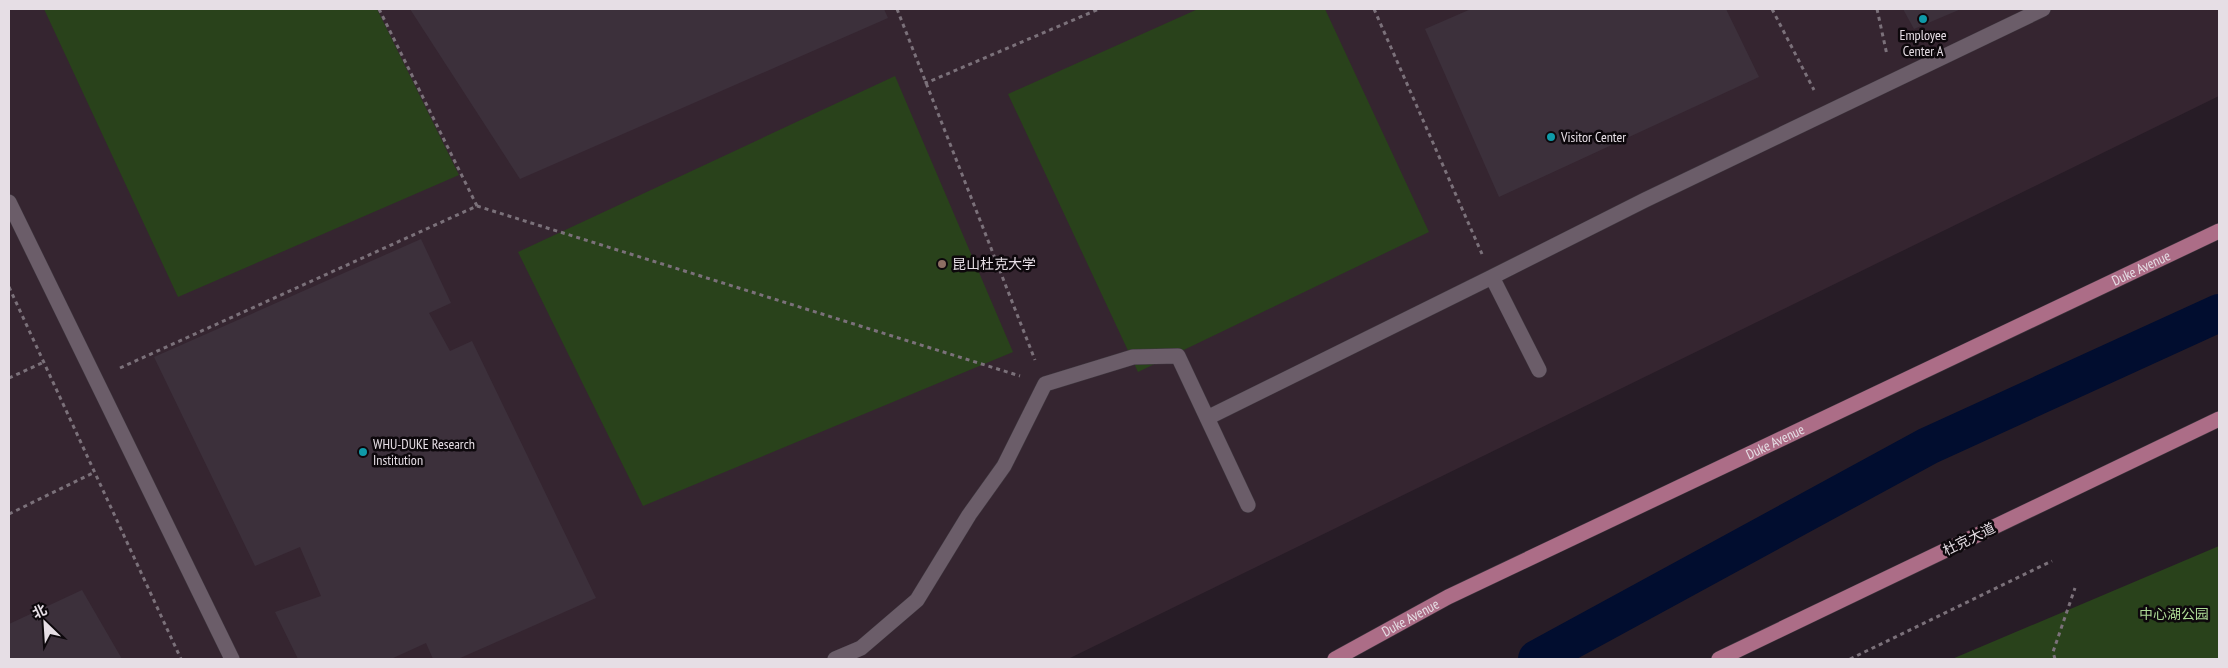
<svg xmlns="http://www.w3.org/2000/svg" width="2228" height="668" font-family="'PT Sans Narrow','Noto Sans SC',sans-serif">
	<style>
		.education { fill: #352530 }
		.green { fill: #29421b }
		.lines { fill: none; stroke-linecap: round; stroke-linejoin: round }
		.canal { stroke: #010d2f; stroke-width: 38 }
		.building { fill: #3c303b }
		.minor-casing { stroke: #3e363e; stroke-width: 16 }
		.major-casing { stroke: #3e363e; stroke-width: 16 }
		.path { stroke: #7b717a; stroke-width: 3; stroke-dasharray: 4 4; stroke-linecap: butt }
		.minor { stroke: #6b5d69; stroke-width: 15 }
		.major { stroke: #ac6d87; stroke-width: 15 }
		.culture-dot { fill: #0f9aa8; stroke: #0d080c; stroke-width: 2 }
		.education-dot { fill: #8d6e63; stroke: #0d080c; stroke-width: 2 }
		.labels { text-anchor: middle; stroke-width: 5; stroke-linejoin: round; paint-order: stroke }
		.poi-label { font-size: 14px; fill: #e6dee5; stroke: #0d080c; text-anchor: start }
		.street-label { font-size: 14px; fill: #e6dee5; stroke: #0d080c }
		.park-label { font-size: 14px; fill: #adda96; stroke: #0d080c }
	</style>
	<rect width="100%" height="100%" fill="#271c26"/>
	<path class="education" d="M9 9H2219V96L1068 659H9Z"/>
	<path class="green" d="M44 9H377L459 175 178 297Z
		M1198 9H1325L1429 232 1138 372 1008 94Z
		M895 76 1013 352 643 506 518 252Z
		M2219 546V659H1952Z"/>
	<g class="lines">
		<path class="canal" d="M1537 659 1928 446 2219 313"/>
	</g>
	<path class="building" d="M410 9H884L888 18 520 179Z
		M1471 9H1726L1759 77 1499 197 1425 29Z
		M1903 9H1961L1914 29Z
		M421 239 451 303 429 313 450 351 472 341 596 598 458 659H433L426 643 391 659H298L275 612 321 596 300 547 255 566 154 357Z
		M82 590 122 659H9V624Z"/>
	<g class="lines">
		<g class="minor-casing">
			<path id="minor" d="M9 202 232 659
				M1539 370 1492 277 1645 200 2043 9
				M1207 418 1492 277
				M835 659 861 648 917 600 969 515 1004 466 1045 384 1133 357 1178 356 1248 505"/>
		</g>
		<g class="major-casing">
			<g id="major">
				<path id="s1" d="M1335 659 1448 597 2219 231"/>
				<path d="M1719 659 2219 419"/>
			</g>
		</g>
		<path class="path" d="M379 9 477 206
			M897 9 1035 360
			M1374 9 1482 254
			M1772 9 1814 90
			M1877 9 1887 55
			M926 81V83L1099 9
			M9 287 181 659
			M120 368 477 206 1020 376
			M9 378 44 362
			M9 514 95 472
			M1850 659 2052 561
			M2055 659 2053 652 2075 588"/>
		<use href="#minor" class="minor"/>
		<use href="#major" class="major"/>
	</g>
	<g class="culture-dot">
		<circle cx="1923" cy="19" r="5"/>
		<circle cx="1551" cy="137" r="5"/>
		<circle cx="363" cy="452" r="5"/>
	</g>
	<circle class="education-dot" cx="942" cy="264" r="5"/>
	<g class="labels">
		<g class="poi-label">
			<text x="1923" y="40" text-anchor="middle">Employee<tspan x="1923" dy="16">Center A</tspan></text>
			<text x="1561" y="142">Visitor Center</text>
			<text x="952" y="269">昆山杜克大学</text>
			<text x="373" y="449">WHU-DUKE Research<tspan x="373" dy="16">Institution</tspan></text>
		</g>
		<g class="street-label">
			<text dy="5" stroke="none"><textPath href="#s1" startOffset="896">Duke Avenue</textPath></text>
			<text dy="5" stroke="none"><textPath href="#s1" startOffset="491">Duke Avenue</textPath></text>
			<text transform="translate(1969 539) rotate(-26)" y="5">杜克大道</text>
			<text dy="5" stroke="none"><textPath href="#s1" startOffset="86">Duke Avenue</textPath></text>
		</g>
		<g class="park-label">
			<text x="2174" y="619">中心湖公园</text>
		</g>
	</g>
	<rect width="2228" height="668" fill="none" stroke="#e6dee5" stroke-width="20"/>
	<g transform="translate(45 623) rotate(335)" stroke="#0d080c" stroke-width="4" paint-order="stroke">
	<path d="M0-4L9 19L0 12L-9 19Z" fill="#e6dee5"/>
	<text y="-8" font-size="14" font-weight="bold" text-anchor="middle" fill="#e6dee5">北</text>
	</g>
</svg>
